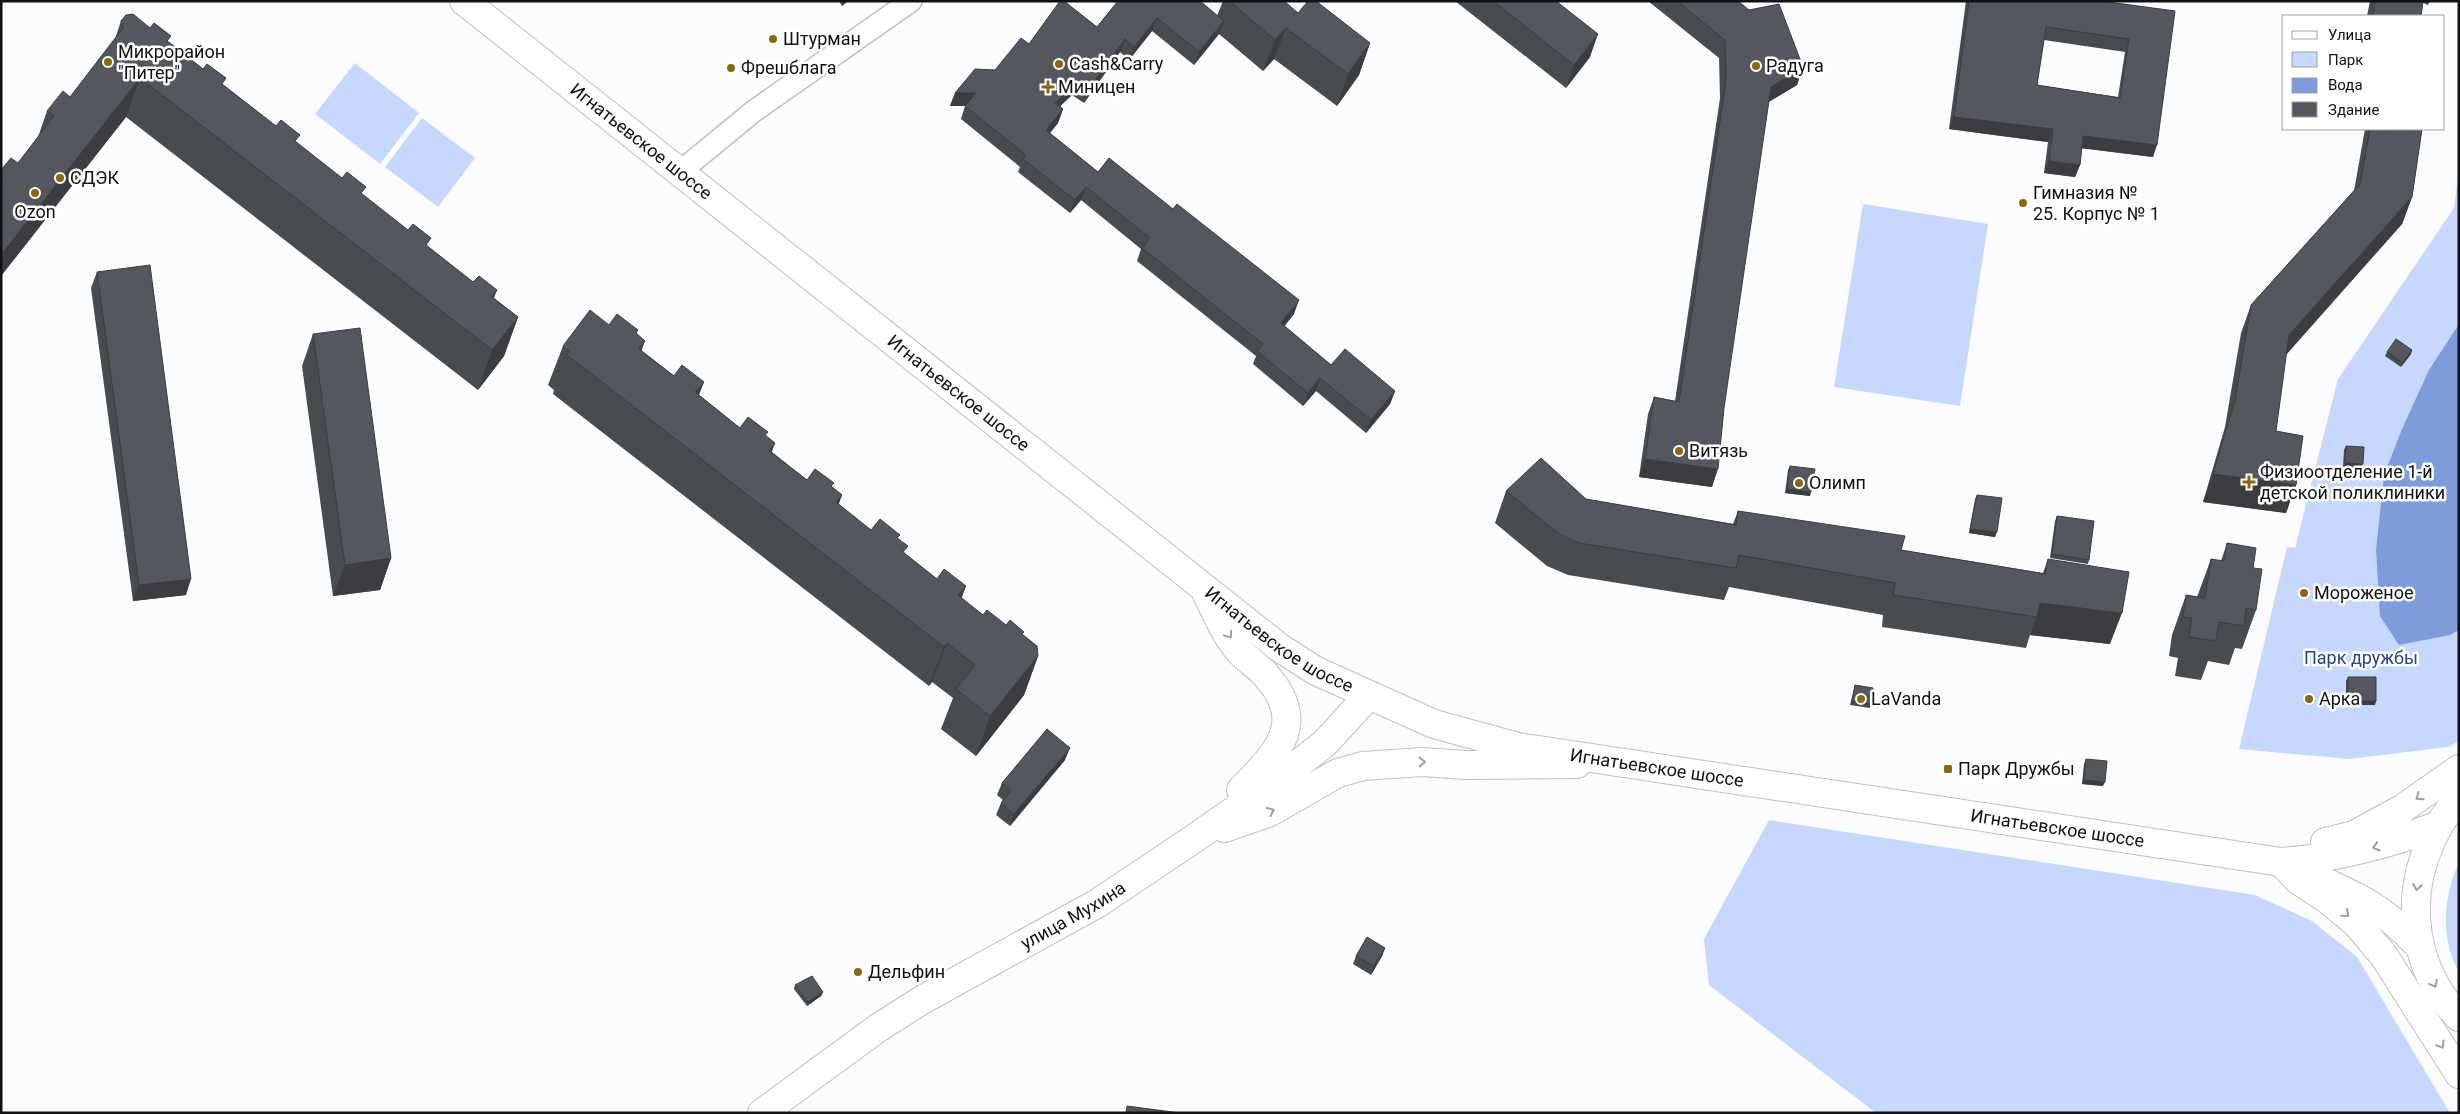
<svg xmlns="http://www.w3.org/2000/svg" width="2460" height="1114" font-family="Roboto,sans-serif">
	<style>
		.green { fill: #c6d8fe }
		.water { fill: #7e9bdc }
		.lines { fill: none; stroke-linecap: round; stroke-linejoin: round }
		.street-casing { stroke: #bdc0c6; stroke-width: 24 }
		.secondary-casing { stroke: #bdc0c6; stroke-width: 30 }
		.primary-casing { stroke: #bdc0c6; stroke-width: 30 }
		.street { stroke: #fff; stroke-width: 21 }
		.secondary { stroke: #fff; stroke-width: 28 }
		.primary { stroke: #fff; stroke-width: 28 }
		.wall { fill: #484b50; fill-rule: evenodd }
		.shaded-wall { fill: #3b3d41 }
		.building { fill: #54575d; stroke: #3b3d41; fill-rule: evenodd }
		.oneway { stroke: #9fa0a1 }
		.poi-dot { fill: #8b690a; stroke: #fff; stroke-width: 2 }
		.labels { text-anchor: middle; stroke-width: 5; stroke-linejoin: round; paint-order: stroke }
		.poi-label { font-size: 18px; fill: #101113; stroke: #fff; text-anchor: start }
		.street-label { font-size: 18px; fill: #101113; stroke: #fff }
		.park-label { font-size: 18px; fill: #274390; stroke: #fff }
	</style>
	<rect width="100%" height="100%" fill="#fafcfe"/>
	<path class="green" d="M355 63 419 113 380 164 315 114Z
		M422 118 475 158 438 207 385 167Z
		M2459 169V741L2448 747 2349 759 2239 749 2287 547 2295 548 2338 379 2454 208Z
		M1863 204 1988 224 1960 406 1834 387Z
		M1769 820 2255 895 2312 921 2357 957 2450 1113H1876L1709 985 1704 939Z
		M2459 863V972C2440 939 2443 896 2459 863Z"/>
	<path class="water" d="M2459 324V630L2450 635 2399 645 2380 616 2376 550 2384 475 2402 429 2429 370Z"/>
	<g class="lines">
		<g class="street-casing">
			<path id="street" d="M681 171 754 111 911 1"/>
		</g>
		<g class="secondary-casing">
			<g id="secondary">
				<path d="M1206 592C1216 612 1225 635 1240 652 1247 659 1256 665 1263 672 1310 722 1278 752 1241 790"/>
				<path d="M1224 828 1270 812 1338 773 1363 766 1422 762 1466 765 1577 764"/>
				<path id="s1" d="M762 1113 878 1028 922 1000 1098 903 1192 840 1278 780 1325 743 1368 696"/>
			</g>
		</g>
		<g class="primary-casing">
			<g id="primary">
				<path id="s2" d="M464 1 1280 648 1316 671 1434 724 1518 747 2281 862C2337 858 2387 845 2439 825"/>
				<path d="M2459 800C2446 811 2438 826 2431 841 2404 900 2413 969 2459 1017"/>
				<path d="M2325 842 2354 835 2402 809 2459 769"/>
				<path d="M2281 862 2298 880 2327 899 2357 924 2384 956 2459 1074"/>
				<path d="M2314 877C2361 898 2383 908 2419 946"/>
			</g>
		</g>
		<use href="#street" class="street"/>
		<use href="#secondary" class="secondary"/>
		<use href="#primary" class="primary"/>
	</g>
	<path class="wall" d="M839 1H848L842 6Z
		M1118 1 1217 16 1223 1H1284L1298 13 1370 43 1359 75 1337 106 1274 59 1263 71 1219 34 1194 65 1152 31 1129 60 1120 52 1084 103 1072 95 1060 106 1063 109 1058 123 1050 133 1098 172 1294 314 1284 326 1331 365 1395 391 1390 404 1366 433 1316 391 1303 406 1253 364 1256 356 1137 261 1141 249 1081 200 1070 213 1018 172 1020 167 961 119 965 106H950L955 93 995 70 1029 44 1097 27Z
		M1455 1H1556L1590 57 1566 88Z
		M1648 1H1738L1803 67 1797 85 1768 102 1712 487 1639 477 1648 414 1654 397 1675 401 1720 98 1719 58Z
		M1966 1H2101L2175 11 2153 157 2082 148 2080 165 2075 177 2044 173 2048 142 1949 129ZM2044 40 2125 52 2118 97 2037 85Z
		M2370 1H2430L2428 5 2423 3 2421 16H2367Z
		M121 21 169 42 473 282 497 290 494 298 518 317 504 356 478 390 126 117 1 276V170L18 163 38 137 47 111 70 97 115 39Z
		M2365 129H2422L2412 197 2402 224 2286 354 2276 431 2296 485 2286 513 2203 502 2225 427 2241 333 2251 305 2354 191Z
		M97 272 186 595 133 601 91 288Z
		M609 325 637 334 642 351 699 395 740 428 766 435 772 452 807 480 832 487 842 495 838 504 871 530 898 538 905 554 983 615 1006 625 1023 635 1038 656 1024 695 976 756 941 729 953 698 932 682 929 686 553 394 554 390 548 385 563 346Z
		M313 334 391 558 380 590 333 596 302 366Z
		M2387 352 2411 354 2401 367 2385 356Z
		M2346 446 2361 468 2343 467 2344 450Z
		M1790 466 1810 496 1785 493 1788 470Z
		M1506 491 1586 499 1733 524 1738 511 1901 550 2043 573 2048 559 2110 644 2030 635 2026 648 1882 627 1883 615 1729 587 1724 600 1568 575 1547 566 1495 523Z
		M1977 495 1995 537 1969 533 1975 499Z
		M2057 516 2089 560 2088 564 2050 558 2055 521Z
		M2227 543 2253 568 2256 610 2242 649 2235 648 2229 665 2208 661 2201 680 2175 676 2178 658 2169 656 2172 635 2186 595 2197 597 2211 559 2221 561Z
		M2348 677 2375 705H2346V681Z
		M1855 685 1871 704 1870 708 1850 705Z
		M2086 759 2103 786 2082 784 2084 764Z
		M1065 760 1010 826 996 815 1001 803 1003 800 997 795 1002 783Z
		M1385 948 1382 956 1371 975 1353 964 1356 956Z
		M795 985 823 992 821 996 807 1006 794 989Z"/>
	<path class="shaded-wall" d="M844 1H848L842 6Z
		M1157 18 1152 31 1129 60 1134 47Z
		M1224 21 1219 34 1194 65 1199 52Z
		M1286 28 1274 59 1263 71 1275 40Z
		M1598 34 1590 57 1566 88 1574 65Z
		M1125 39 1120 52 1084 103 1089 89Z
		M1370 43 1359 75 1337 106 1348 74Z
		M1803 67 1797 85 1764 105 1771 87Z
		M140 78 126 117 1 276V255Z
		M1077 81 1072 95 1050 116 1055 103Z
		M955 93H976L971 106H950Z
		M1063 109 1058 123 1041 144 1046 130Z
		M1954 117 2053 129 2048 142 1949 129Z
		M2083 136 2157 145 2153 157 2079 148Z
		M2049 161 2080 165 2075 177 2044 173Z
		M1086 187 1081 200 1070 213 1075 200Z
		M2412 197 2402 224 2279 363 2289 335Z
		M1299 300 1294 314 1276 337 1281 323Z
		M518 317 504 356 478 390 492 350Z
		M645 341 631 380 639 349Z
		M2412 350 2411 354 2401 367 2403 363Z
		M1320 378 1316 391 1303 406 1308 393Z
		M704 382 689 421 695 392Z
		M1395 391 1390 404 1366 433 1371 420Z
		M775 443 761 482 769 451Z
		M1645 459 1718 469 1712 487 1639 477Z
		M2345 463 2363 464 2361 468 2343 467Z
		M2213 474 2296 485 2286 513 2203 502Z
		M1787 489 1811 492 1810 496 1785 493Z
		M842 495 828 534 836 502Z
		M1970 529 1997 532 1995 537 1969 533Z
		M391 558 380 590 333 596 345 565Z
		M191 579 186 595 133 601 139 585Z
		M966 586 952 625 958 595Z
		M2040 603 2122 613 2110 644 2030 635 2037 617Z
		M947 643 932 682 929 686 944 647Z
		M1038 656 1024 695 976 756 990 716Z
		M2348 701H2376L2375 705H2346Z
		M1070 748 1065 760 1010 826 1014 814Z
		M2084 780 2105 782 2103 786 2082 784Z
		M1385 948 1382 956 1371 975 1374 966Z
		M823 992 821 996 807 1006 808 1002Z"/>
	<path class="building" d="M1060 1H1064L1097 27 1118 1H1200L1224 21 1199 52 1157 18 1134 47 1125 39 1089 89 1077 81 1055 103 1063 109 1046 130 1098 172 1109 158 1173 209 1177 204 1299 300 1281 323 1331 365 1345 349 1395 391 1371 420 1320 378 1308 393 1257 351 1263 344 1142 248 1150 238 1086 187 1075 200 1023 159 1026 155 965 106 976 93H955L975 69 995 70 1021 38 1029 44Z
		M1229 1H1284L1298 13 1308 1H1316L1370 43 1348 74 1286 28 1275 40Z
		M1493 1H1556L1598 34 1574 65Z
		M1677 1H1738L1749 10 1779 4 1803 67 1771 87 1724 408 1718 469 1645 459 1654 397 1679 402 1726 80 1725 40Z
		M1969 1H2101L2175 11 2157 145 2083 136 2080 165 2049 161 2053 129 1954 117ZM2046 27 2129 39 2120 98 2037 85Z
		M2375 1H2423L2421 16H2373Z
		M133 14 150 28 154 23 171 36 167 41 203 69 207 64 226 78 222 84 276 126 281 120 300 135 295 141 342 178 347 172 366 187 361 193 408 230 413 224 431 238 426 245 473 282 479 276 497 290 492 297 518 317 492 350 140 78 1 255V184L3 182 1 181V170L11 158 18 163 54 116 47 111 63 91 70 97 123 28 121 21 126 15Z
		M2370 129H2422L2412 197 2289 335 2276 431 2303 436 2296 485 2213 474 2235 400 2251 305 2360 184Z
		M150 265 191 579 139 585 97 272Z
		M590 310 609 325 617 314 638 330 636 333 645 341 639 349 674 376 682 365 704 382 695 392 740 428 748 417 768 432 765 435 775 443 769 451 807 480 815 469 834 483 831 486 842 495 836 502 871 530 880 519 900 535 897 538 908 546 903 552 937 579 944 569 966 586 958 595 983 615 987 610 1006 625 1010 620 1024 632 1022 634 1037 646 1038 656 990 716 956 689 975 665 947 643 944 647 567 355 569 351 563 346Z
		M360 328 391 558 345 565 313 334Z
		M2396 339 2412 350 2403 363 2387 352Z
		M2346 446 2364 447 2363 464 2345 463Z
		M1541 458 1586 499 1736 525 1738 511 1905 536 1901 550 2045 574 2048 559 2129 572 2122 613 2040 603 2037 617 1893 595 1895 583 1739 555 1736 568 1579 543 1559 534 1506 491Z
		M1790 466 1815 469 1811 492 1787 489Z
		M1977 495 2002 498 1997 532 1970 529Z
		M2057 516 2094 521 2089 560 2052 554Z
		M2227 543 2256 548 2253 568 2262 569 2256 610 2246 608 2244 626 2219 622 2216 641 2189 637 2192 618 2183 617 2186 595 2205 598 2211 559 2224 561Z
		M2348 677H2376V701H2348Z
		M1855 685 1873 688 1871 704 1852 701Z
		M1047 729 1070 748 1014 814 1001 803 1011 791 1002 783Z
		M2086 759 2107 761 2105 782 2084 780Z
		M1367 937 1385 948 1374 966 1356 956Z
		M812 976 823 992 808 1002 795 985Z
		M1127 1106 1180 1113H1126Z"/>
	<defs><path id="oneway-chevron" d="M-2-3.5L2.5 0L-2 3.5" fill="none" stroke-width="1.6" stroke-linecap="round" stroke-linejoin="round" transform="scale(1.25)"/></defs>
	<g class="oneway">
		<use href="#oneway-chevron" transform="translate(1229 635) rotate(56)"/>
		<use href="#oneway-chevron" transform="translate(1422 762)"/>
		<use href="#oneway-chevron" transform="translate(2419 797) rotate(145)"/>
		<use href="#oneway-chevron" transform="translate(1271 811) rotate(-25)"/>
		<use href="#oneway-chevron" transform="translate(2376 847) rotate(164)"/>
		<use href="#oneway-chevron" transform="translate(2417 887) rotate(99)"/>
		<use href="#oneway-chevron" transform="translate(2346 914) rotate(40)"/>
		<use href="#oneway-chevron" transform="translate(2434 984) rotate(62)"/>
		<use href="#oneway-chevron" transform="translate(2441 1045) rotate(58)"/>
	</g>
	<g class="poi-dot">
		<circle cx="773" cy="39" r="5"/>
		<circle cx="108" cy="62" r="5"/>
		<circle cx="1059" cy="64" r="5"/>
		<circle cx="1756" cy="66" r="5"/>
		<circle cx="731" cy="68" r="5"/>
		<path d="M1045.5 79.5h5v5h5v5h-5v5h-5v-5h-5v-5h5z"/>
		<circle cx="60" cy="178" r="5"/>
		<circle cx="35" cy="193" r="5"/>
		<circle cx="2023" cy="203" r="5"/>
		<circle cx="1679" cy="451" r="5"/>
		<path d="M2246.5 474.5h5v5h5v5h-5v5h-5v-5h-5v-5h5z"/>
		<circle cx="1799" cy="483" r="5"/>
		<circle cx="2304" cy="593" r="5"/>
		<circle cx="1861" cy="699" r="5"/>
		<circle cx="2309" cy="699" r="5"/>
		<rect x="1943" y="764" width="10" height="10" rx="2.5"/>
		<circle cx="858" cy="972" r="5"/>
	</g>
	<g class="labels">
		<g class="poi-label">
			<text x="783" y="45">Штурман</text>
			<text x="118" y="58">Микрорайон<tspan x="118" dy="21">"Питер"</tspan></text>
			<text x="1069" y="70">Cash&amp;Carry</text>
			<text x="1766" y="72">Радуга</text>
			<text x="741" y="74">Фрешблага</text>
			<text x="1058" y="93">Миницен</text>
			<text x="70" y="184">СДЭК</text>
			<text x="2033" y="199">Гимназия №<tspan x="2033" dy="21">25. Корпус № 1</tspan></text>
			<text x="35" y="218" text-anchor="middle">Ozon</text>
			<text x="1689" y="457">Витязь</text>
			<text x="2260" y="478">Физиоотделение 1-й<tspan x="2260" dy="21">детской поликлиники</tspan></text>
			<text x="1809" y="489">Олимп</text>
			<text x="2314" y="599">Мороженое</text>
			<text x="1871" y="705">LaVanda</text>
			<text x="2319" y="705">Арка</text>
			<text x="1958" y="775">Парк Дружбы</text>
			<text x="868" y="978">Дельфин</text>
		</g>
		<g class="street-label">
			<text dy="6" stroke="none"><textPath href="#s2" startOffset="226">Игнатьевское шоссе</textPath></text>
			<text dy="6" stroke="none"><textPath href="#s2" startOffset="631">Игнатьевское шоссе</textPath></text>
			<text dy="6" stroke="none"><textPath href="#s2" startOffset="1036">Игнатьевское шоссе</textPath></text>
			<text dy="6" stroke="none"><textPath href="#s2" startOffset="1441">Игнатьевское шоссе</textPath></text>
			<text dy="6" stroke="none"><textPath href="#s2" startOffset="1846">Игнатьевское шоссе</textPath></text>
			<text dy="6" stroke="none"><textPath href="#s1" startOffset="369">улица Мухина</textPath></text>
		</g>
		<g class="park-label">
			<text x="2361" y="664">Парк дружбы</text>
		</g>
	</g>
	<rect width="2460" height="1114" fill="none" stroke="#101113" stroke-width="5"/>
	<rect x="2282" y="15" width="162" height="115" fill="#ffffff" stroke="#9fa0a1"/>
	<rect x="2292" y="31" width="25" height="8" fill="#ffffff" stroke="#9fa0a1"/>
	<text x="2328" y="40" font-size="15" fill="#101113">Улица</text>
	<rect x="2292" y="52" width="25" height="15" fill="#c6d8fe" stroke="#9fa0a1"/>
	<text x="2328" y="65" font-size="15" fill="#101113">Парк</text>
	<rect x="2292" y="78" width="25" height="15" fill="#7e9bdc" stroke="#9fa0a1"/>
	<text x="2328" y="90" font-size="15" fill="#101113">Вода</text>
	<rect x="2292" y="102" width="25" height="15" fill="#54575d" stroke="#9fa0a1"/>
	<text x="2328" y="115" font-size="15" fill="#101113">Здание</text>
</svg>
